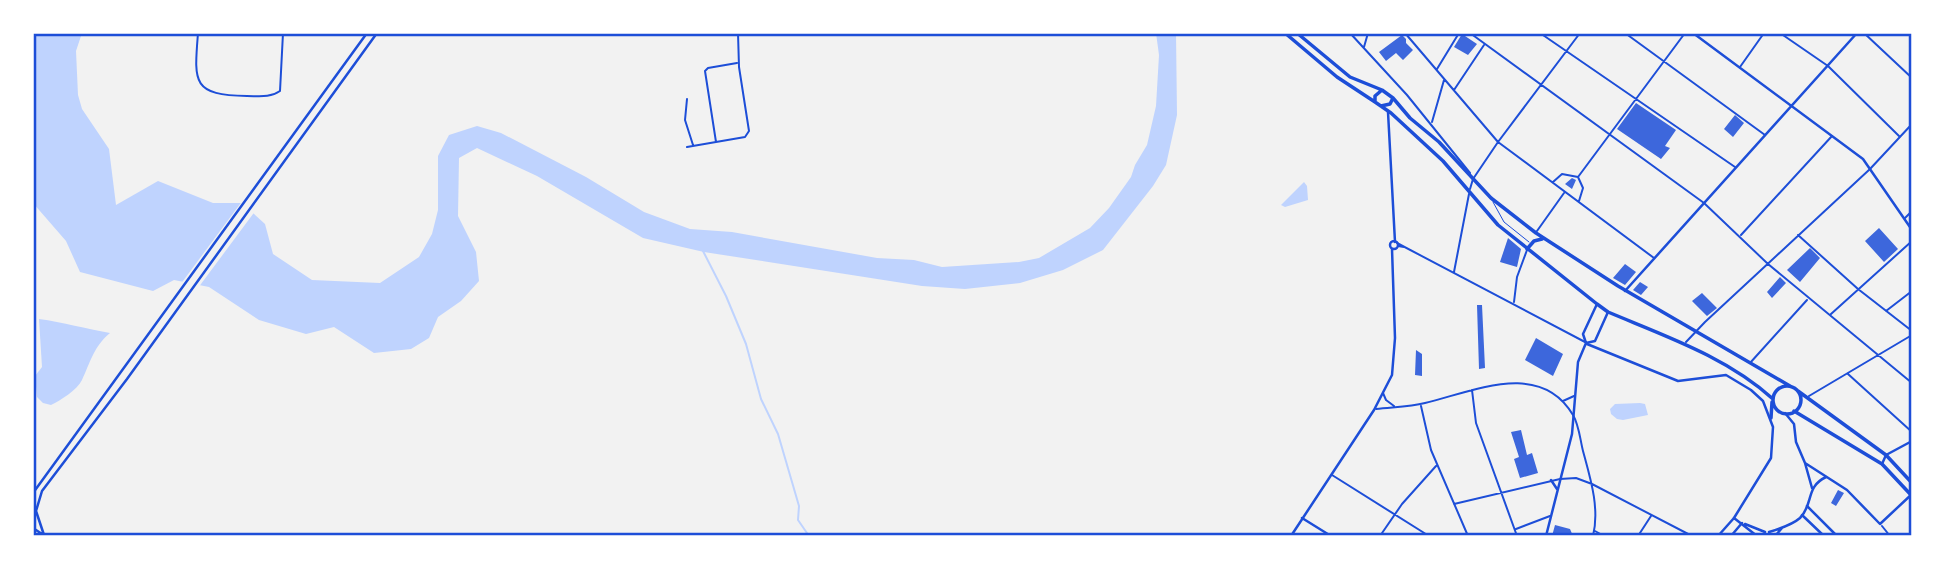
<svg xmlns="http://www.w3.org/2000/svg" width="1945" height="569" font-family="Roboto,sans-serif">
	<style>
		.water { fill: #bfd3fe }
		.pier { fill: #f2f2f2 }
		.lines { fill: none; stroke-linecap: round; stroke-linejoin: round }
		.stream { stroke: #bfd3fe; stroke-width: 2 }
		.building { fill: #3d67dc }
		.service { stroke: #1d4ed8; stroke-width: 1 }
		.minor { stroke: #1d4ed8; stroke-width: 2 }
		.tertiary { stroke: #1d4ed8; stroke-width: 2.5 }
		.secondary { stroke: #1d4ed8; stroke-width: 2.5 }
		.primary { stroke: #1d4ed8; stroke-width: 3.5 }
		.neatline { fill: none; stroke: #1d4ed8; stroke-width: 2.5 }
	</style>
	<rect width="100%" height="100%" fill="#f2f2f2"/>
	<path class="water" d="M33 33H82L76 51 78 95 82 109 109 149 116 205 158 181 213 203H242L265 224 273 254 312 280 380 283 419 257 432 234 438 210V156L449 135 477 126 501 133 586 177 644 212 690 229 732 232 877 258 914 260 942 267 1019 262 1039 258 1090 228 1109 208 1131 177 1135 165 1147 145 1156 106 1159 55 1156 33H1176L1177 115 1166 165 1153 186 1103 250 1063 270 1020 283 965 289 922 286 704 252 643 238 537 176 477 148 459 158 458 216 476 252 479 281 461 301 438 317 429 338 411 349 374 353 334 327 306 334 259 320 209 287 174 280 153 291 80 272 66 241 33 203Z
		M1304 182 1307 186 1308 200 1285 207 1281 205Z
		M39 319C63 322 86 329 110 333 94 346 90 363 82 380 77 390 61 400 51 405L43 403 37 397 35 376 42 367Z
		M1640 403 1645 404 1648 415 1623 420 1617 419 1611 414 1610 409 1615 404Z"/>
	<path class="pier" d="M243 200 256 210 198 288 180 285Z"/>
	<g class="lines">
		<path class="stream" d="M703 251 726 296 746 344 761 399 778 434 799 506 798 520 809 536"/>
	</g>
	<path class="building" d="M1462 34 1477 44 1468 55 1454 47Z
		M1402 35 1406 39V43L1413 50 1403 60 1396 53 1386 61 1379 52Z
		M1636 103 1676 130 1665 146 1670 148 1661 159 1617 129Z
		M1735 115 1744 123 1733 137 1724 129Z
		M1572 178 1576 180 1572 189 1565 184Z
		M1879 228 1898 249 1884 262 1865 241Z
		M1508 238 1521 249 1517 267 1500 262Z
		M1810 248 1820 258 1800 282 1787 270Z
		M1625 264 1636 272 1625 285 1613 278Z
		M1780 277 1786 283 1772 298 1767 292Z
		M1640 282 1648 287 1641 295 1633 290Z
		M1702 293 1717 308 1707 316 1692 301Z
		M1477 305H1482L1485 368 1479 369Z
		M1536 338 1563 354 1553 376 1525 360Z
		M1416 350 1422 354V376L1415 375Z
		M1521 430 1527 455 1532 453 1538 473 1520 478 1514 459 1519 457 1511 432Z
		M1838 490 1844 493 1836 506 1831 503Z
		M1555 525 1570 529 1573 536H1552Z"/>
	<g class="lines">
		<path class="service" d="M1493 202 1504 222 1529 242"/>
		<path class="minor" d="M198 33C194 83 192 95 247 96 259 96 270 98 280 91L283 33
			M1350 33 1407 95 1470 173
			M1405 33 1498 142 1654 258
			M1470 33 1704 203 1768 264 1912 383
			M1540 33 1735 167
			M1625 33 1765 135
			M1780 33 1828 66 1900 137
			M1864 33 1912 78
			M1364 47 1368 33
			M1740 67 1764 33
			M1437 69 1459 33
			M1454 90 1484 45
			M687 99 685 120 693 145
			M1432 122 1444 80
			M716 142 705 71 708 68 737 63
			M687 147 745 137 749 131 739 67 738 33
			M1578 177 1685 33
			M1553 182 1562 174 1578 177 1583 188 1579 201
			M1470 189 1473 179 1498 142 1580 33
			M1905 218 1912 211
			M1537 231 1564 193
			M1741 235 1832 136
			M1798 235 1858 289 1912 331
			M1397 243 1585 342
			M1398 246 1404 247
			M1454 272 1469 194
			M1514 302 1517 277 1527 250
			M1886 311 1912 291
			M1831 314 1912 241
			M1686 342 1705 322 1870 169 1912 124
			M1750 363 1807 300
			M1848 374 1912 432
			M1472 390 1476 423 1517 536
			M1383 393 1386 400 1394 406
			M1809 396 1912 335
			M1563 401 1574 396
			M1421 406 1431 450 1468 536
			M1376 409C1392 407 1409 407 1425 403 1472 392 1540 359 1573 415 1579 425 1580 439 1583 451 1590 477 1600 508 1593 536
			M1332 475 1429 536
			M1454 504 1560 479 1576 478 1592 484 1692 536
			M1882 526 1890 536
			M1516 529 1550 516
			M1595 531 1604 536
			M1380 536 1402 504 1436 466
			M1638 536 1651 516"/>
		<path class="tertiary" d="M1693 33 1863 159 1912 230
			M1625 291 1857 33
			M1587 344 1678 381 1726 375 1751 390 1763 401 1773 427 1771 458 1734 518
			M1807 506 1837 536
			M1802 515 1824 536
			M1302 518 1331 536"/>
		<path class="secondary" d="M1388 112 1395 242
			M1390 245a4 4 0 1 1 8 0a4 4 0 1 1-8 0Z
			M1586 343 1595 341 1608 312
			M1785 413 1794 424 1796 442 1805 463 1812 488
			M1805 463 1847 490 1880 524 1912 494
			M1882 464 1886 455 1912 441
			M1551 480 1557 489
			M33 493 367 33
			M1745 524 1765 532
			M33 528 42 534
			M1769 532C1779 529 1792 525 1800 518 1814 504 1805 487 1826 477
			M44 535 36 511 42 491 127 379 377 33
			M1291 536 1374 410 1392 375 1395 338 1392 249
			M1546 536 1572 434 1578 362 1586 343 1583 334 1597 304
			M1718 536 1734 518 1757 536
			M1731 536 1742 523
			M1775 536 1782 528"/>
		<path class="primary" d="M1285 33 1337 77 1375 102
			M1297 33 1350 77 1382 90
			M1393 98 1410 118 1439 142 1491 198 1536 233 1618 286 1790 386
			M1381 106 1390 104 1393 98 1382 90 1375 96V102L1391 113 1443 161 1498 225 1597 304 1608 312C1665 336 1727 357 1773 399
			M1527 249 1534 241 1542 239
			M1773 400a14 14 0 1 1 28 0a14 14 0 1 1-28 0Z
			M1798 391 1886 455 1912 483
			M1794 411 1882 464 1912 496
			M1771 418 1772 402"/>
	</g>
	<rect width="1945" height="569" fill="none" stroke="#ffffff" stroke-width="70"/>
	<rect x="35" y="35" width="1875" height="499" class="neatline"/>
</svg>
